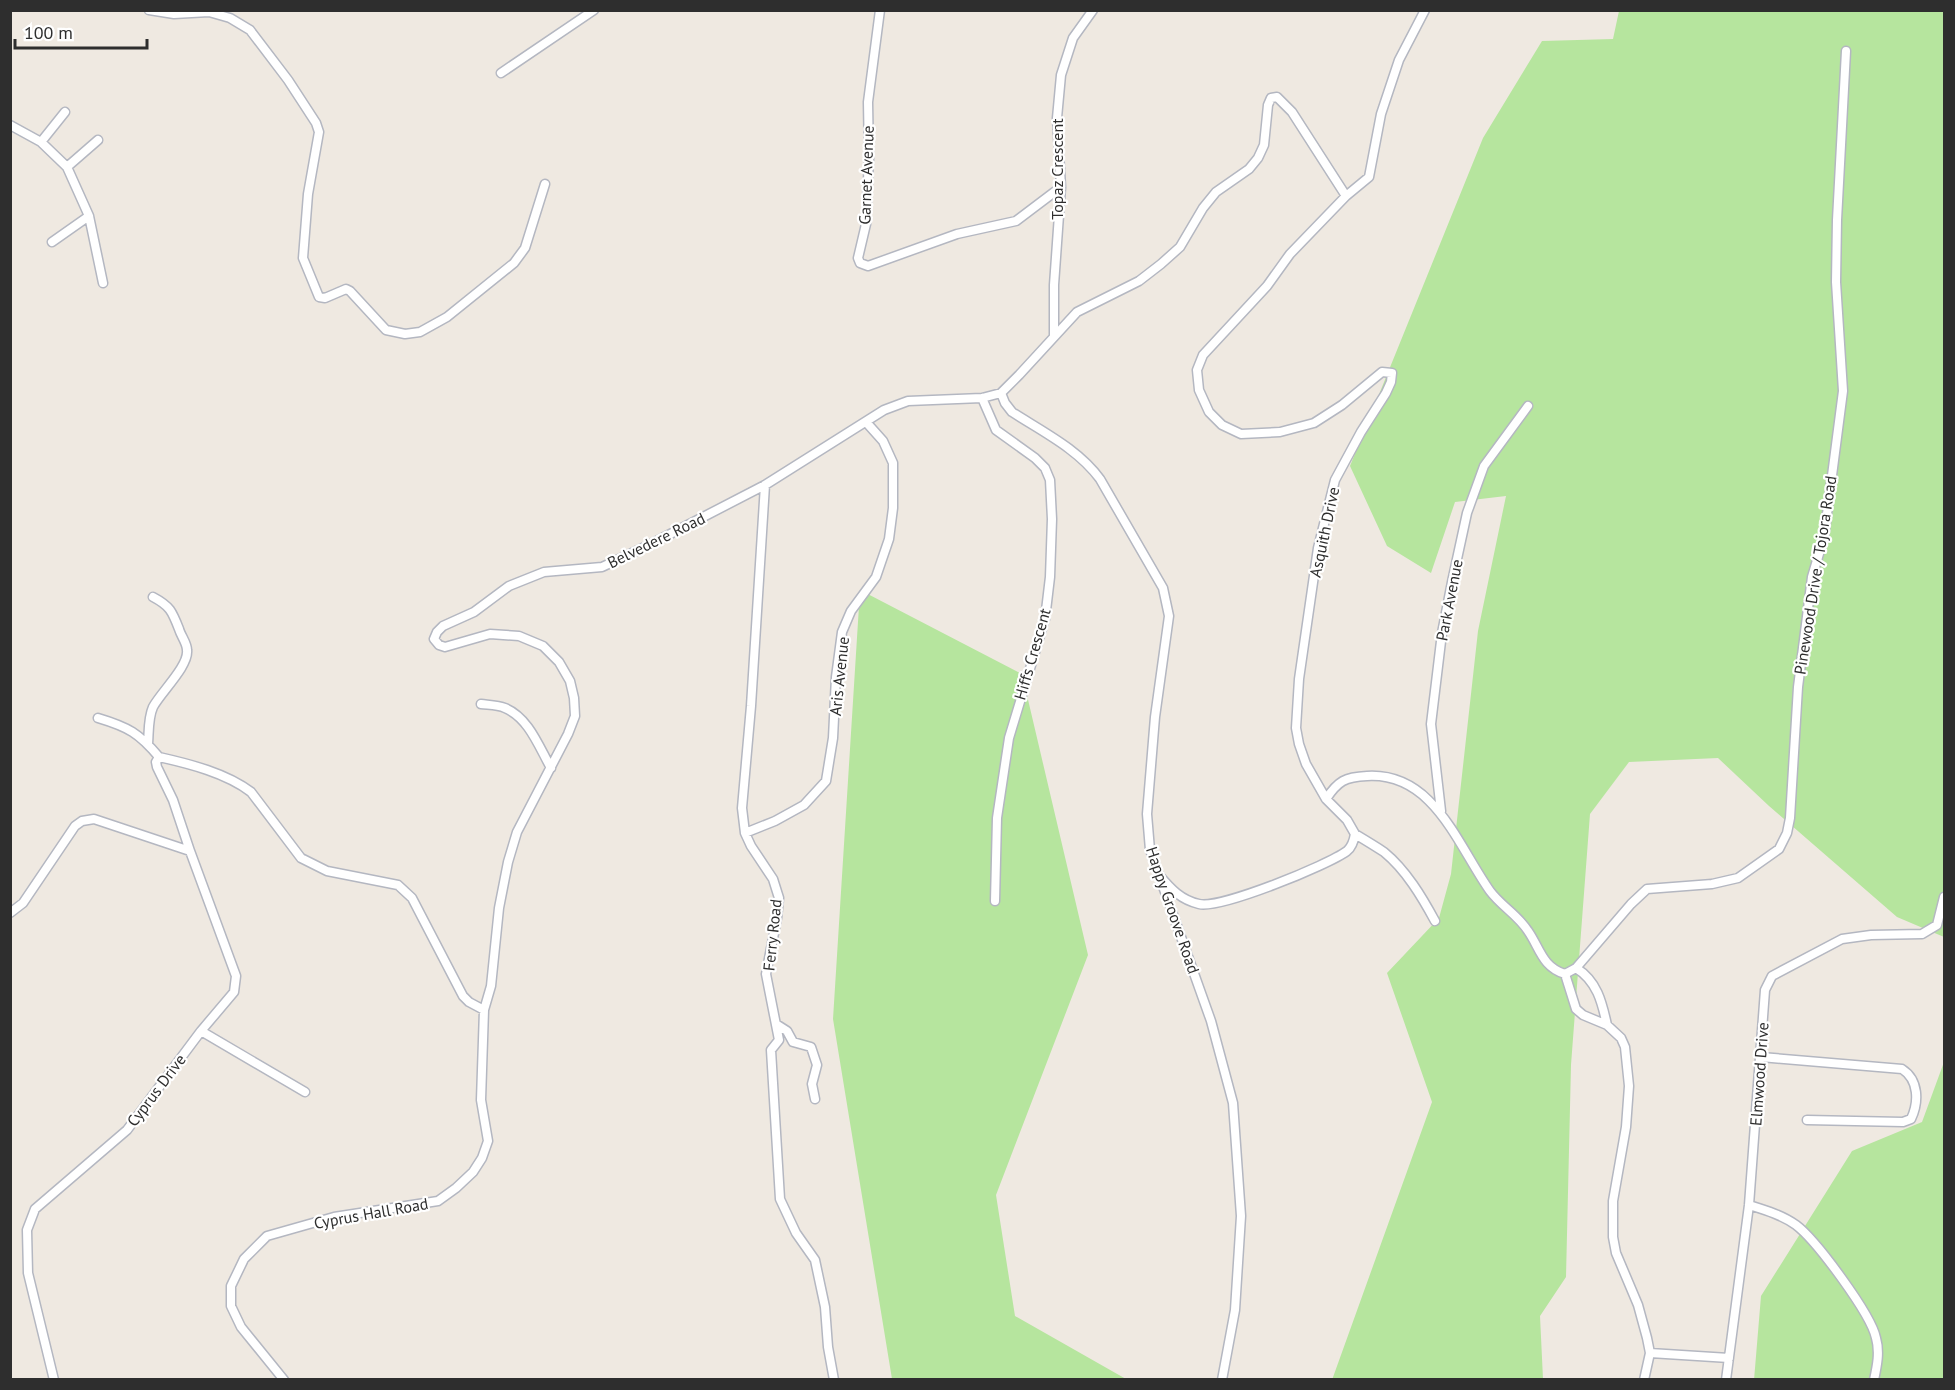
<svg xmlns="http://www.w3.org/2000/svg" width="1955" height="1390" font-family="'PT Sans',sans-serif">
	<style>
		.green { fill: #b6e59e }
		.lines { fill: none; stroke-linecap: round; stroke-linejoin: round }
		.minor-casing { stroke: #b4b7c1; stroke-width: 11 }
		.minor { stroke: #fff; stroke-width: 8 }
		.labels { text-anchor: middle; stroke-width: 4.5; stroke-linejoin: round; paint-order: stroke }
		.street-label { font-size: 16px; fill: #2e2e2e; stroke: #fff }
	</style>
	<rect width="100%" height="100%" fill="#efe9e1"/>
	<path class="green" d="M1619 11H1944V937L1897 917 1769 806 1718 758 1629 762 1590 814 1571 1065 1566 1277 1540 1316 1543 1379 1332 1380 1432 1102 1387 973 1439 918 1451 874 1478 631 1506 496 1455 502 1431 573 1387 546 1350 466 1483 138 1542 41 1613 39Z
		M860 590 1022 674 1088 955 996 1195 1015 1316 1126 1379H892L833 1019Z
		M1944 1062V1379L1754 1380 1761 1296 1852 1151 1922 1122Z"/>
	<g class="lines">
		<g class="minor-casing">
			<path id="minor" d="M149 10 174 14 209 12 230 18 250 30 288 80 316 123 319 132 308 194 303 258 319 297 325 298 346 289 350 291 386 330 405 334 420 332 447 317 514 263 525 248 545 184
				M880 10 868 102 869 158 866 224 858 258 860 263 868 266 957 234 1016 221 1061 187
				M501 73 594 10
				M10 125 41 142 67 167 89 216 103 283
				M41 142 65 112
				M67 167 98 140
				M52 242 89 216
				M1054 335V285L1061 187 1057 118 1061 75 1073 38 1093 10
				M1001 393 1005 403 1012 412C1043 432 1078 449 1100 479L1163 588 1169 616 1155 717 1147 814 1150 850 1211 1021 1233 1103 1241 1216 1235 1310 1222 1380
				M982 398 996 430 1035 458 1045 468 1050 480 1052 519 1050 577 1045 619 1009 738 997 818 995 901
				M765 485 751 706 742 808 745 833 751 846 773 879 779 898 777 918 766 974 779 1040 771 1050 780 1199 796 1233 815 1260 825 1307 828 1347 834 1380
				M481 704C489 705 498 705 505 708 529 718 539 747 551 768
				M98 718C128 727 139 733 159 757
				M148 744C149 731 148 718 153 707 161 692 189 666 187 650 187 643 181 636 179 629 172 611 170 606 153 597
				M1326 799C1338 781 1345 777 1367 776 1434 772 1458 846 1490 891 1501 906 1518 915 1528 931 1540 948 1542 967 1565 974L1576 1009 1583 1015 1607 1025 1621 1038 1625 1047 1629 1086 1626 1127 1613 1201V1237L1616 1253 1638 1305 1647 1338 1650 1353 1644 1380
				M1441 811 1431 724 1442 633 1452 582 1467 513 1484 466 1528 406
				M745 833 775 821 804 805 826 781 833 738 836 677 842 632 851 611 876 577 889 539 893 508V463L883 441 866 422
				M1355 834C1365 840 1375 846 1384 852 1406 870 1422 897 1435 921
				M1159 875C1171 889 1181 900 1199 904 1221 909 1328 865 1347 851 1352 847 1354 840 1355 834L1347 820 1326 799 1306 764 1299 744 1296 728 1299 679 1318 548 1335 480 1361 432 1386 393 1391 382 1392 373 1382 372 1342 405 1314 423 1280 432 1241 434 1222 425 1209 412 1199 390 1197 370 1203 355 1267 286 1290 254 1346 196 1369 177 1381 114 1399 60 1425 10
				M10 913 23 903 75 826 82 821 94 819 190 851 173 800 157 767 156 762 159 757C190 764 226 773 251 792L301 858 327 871 398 885 412 898 463 996 469 1002 484 1010 491 986 499 908 508 862 517 832 568 734 575 716 574 698 570 681 559 662 543 646 519 636 490 634 445 647 439 645 434 639 437 632 443 626 474 612 509 586 544 572 602 567 649 545 765 485 884 410 908 401 982 398 1001 393 1019 375 1077 312 1139 281 1161 264 1180 247 1203 208 1216 192 1249 169 1258 158 1264 145 1268 105 1271 98 1277 97 1292 112 1346 196
				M1576 968C1597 981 1602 1002 1607 1025
				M1565 974 1576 968 1631 904 1647 889 1712 884 1738 878 1779 849 1787 833 1790 818 1798 687 1812 577 1824 537 1843 391 1836 282 1837 220 1846 51
				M776 1024 787 1031 793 1042 811 1047 817 1065 812 1084 815 1099
				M201 1031 305 1092
				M1761 1057 1902 1069C1919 1080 1919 1102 1911 1119L1903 1122 1807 1120
				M1749 1205C1765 1210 1782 1215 1796 1225 1816 1240 1871 1314 1876 1338 1880 1352 1877 1366 1874 1380
				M1650 1353 1729 1358
				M54 1380 28 1273 27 1230 35 1209 127 1130 201 1031 234 992 236 976 190 851
				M284 1380 241 1327 231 1306V1286L244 1259 267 1236 334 1217 438 1201 456 1188 473 1172 482 1158 488 1141 481 1100 484 1010
				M1726 1380 1749 1205 1765 990 1772 976 1842 939 1871 935 1922 934 1937 925 1944 897"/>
		</g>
		<use href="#minor" class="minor"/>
	</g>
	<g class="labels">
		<g class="street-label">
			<text transform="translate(1057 169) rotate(-90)" y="6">Topaz Crescent</text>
			<text transform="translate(866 175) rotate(-88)" y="6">Garnet Avenue</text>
			<text transform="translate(1324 532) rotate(-78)" y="6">Asquith Drive</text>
			<text transform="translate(656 540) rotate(-26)" y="6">Belvedere Road</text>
			<text transform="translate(1815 575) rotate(-81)" y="6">Pinewood Drive / Tojora Road</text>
			<text transform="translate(1449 600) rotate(-79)" y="6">Park Avenue</text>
			<text transform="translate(1032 654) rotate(-74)" y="6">Hiffs Crescent</text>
			<text transform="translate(839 676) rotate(-84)" y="6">Aris Avenue</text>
			<text transform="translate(1173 910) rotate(71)" y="6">Happy Groove Road</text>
			<text transform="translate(772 935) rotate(-84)" y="6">Ferry Road</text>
			<text transform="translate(1759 1074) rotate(-86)" y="6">Elmwood Drive</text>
			<text transform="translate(156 1090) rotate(-53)" y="6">Cyprus Drive</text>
			<text transform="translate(371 1213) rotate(-10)" y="6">Cyprus Hall Road</text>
		</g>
	</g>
	<rect width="1955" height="1390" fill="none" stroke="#2e2e2e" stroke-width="24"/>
	<path d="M15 39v9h132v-9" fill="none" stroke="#2e2e2e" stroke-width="3"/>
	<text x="24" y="39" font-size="18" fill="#2e2e2e" stroke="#ffffff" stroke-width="4.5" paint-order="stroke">100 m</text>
</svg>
